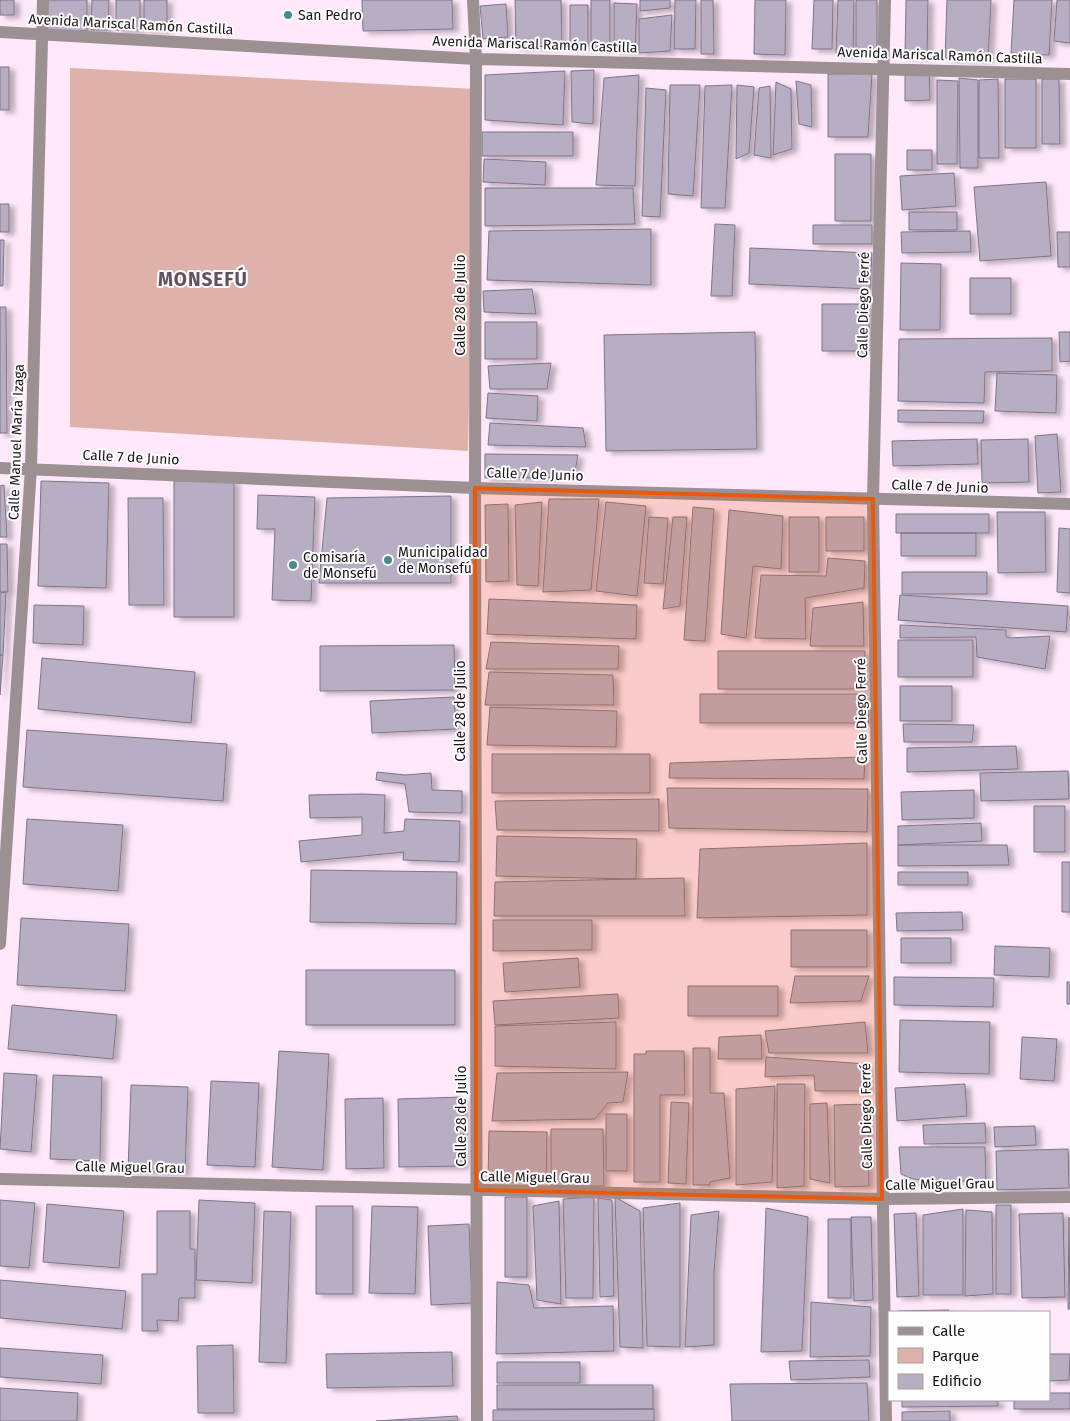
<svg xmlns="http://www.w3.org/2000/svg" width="1070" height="1421" font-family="'Fira Sans',sans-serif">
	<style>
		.green { fill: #deb2ab }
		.building { fill: #b8aec4; stroke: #7e7589; filter: url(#shadow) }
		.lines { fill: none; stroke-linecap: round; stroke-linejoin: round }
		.minor { stroke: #9c9093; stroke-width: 12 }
		.tertiary { stroke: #9c9093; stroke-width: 12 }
		.marked { fill: #e8590c; fill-opacity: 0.2; stroke: #e8590c; stroke-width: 4; stroke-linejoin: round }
		.poi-dot { fill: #448c8d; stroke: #fdfdfd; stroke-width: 2 }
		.labels { text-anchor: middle; stroke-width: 4; stroke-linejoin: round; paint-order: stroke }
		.poi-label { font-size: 14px; fill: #1b1319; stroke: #fdfdfd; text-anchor: start }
		.street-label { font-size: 14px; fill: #1b1319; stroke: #fdfdfd }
		.district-label { font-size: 19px; font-weight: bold; letter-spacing: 1px; fill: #63505f; stroke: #fdfdfd }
	</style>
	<defs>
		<filter id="shadow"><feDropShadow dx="5.5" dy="3" stdDeviation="2.5" flood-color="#0004"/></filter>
	</defs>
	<rect width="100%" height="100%" fill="#ffe8fa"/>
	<path class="green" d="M70 68 476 89 468 451 70 427Z"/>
	<path class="building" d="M0 0H14V15H0Z
		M46 0H87V31H46Z
		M92 0H109L108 30H91Z
		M116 0H140V30H116Z
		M144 0H167V30H144Z
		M362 0H452L453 29 363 31Z
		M515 0H561L562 46 516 47Z
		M591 0H610V47L591 49Z
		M640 0H670V8L640 11Z
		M675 0H696L695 49H674Z
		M701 0H713L714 54H701Z
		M755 0H786L785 55 754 54Z
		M814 0H833L832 49H812Z
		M838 0H854L853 54 836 53Z
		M856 0H877V51H856Z
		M906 0H928L927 57 905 56Z
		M947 0H991L988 60 945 58Z
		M1014 0H1052L1049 55 1011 53Z
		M1057 0H1070V43L1054 41Z
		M614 3 637 4 635 52 614 50Z
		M506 4 508 37 483 39 480 6Z
		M570 5H588V46H570Z
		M672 15 670 51 639 53V19Z
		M0 67H9V110H0Z
		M594 70 593 124 572 122 571 71Z
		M565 71 563 125 485 120V75Z
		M905 71H929L930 100 905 101Z
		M828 74H872L868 137H828Z
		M639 75 635 186 596 185 604 78Z
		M959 78 978 80V168H960Z
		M998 79 999 158H979V80Z
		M1005 79H1036V148H1005Z
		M1042 79H1059L1060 144H1042Z
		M937 80 958 81 957 164H937Z
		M796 81 811 85 812 127 799 124Z
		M776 82 791 89 792 149 773 155Z
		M670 85H700L693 196 668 194Z
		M732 85 725 208H701L705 86Z
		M737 85 754 87 749 153 736 159Z
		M770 86 771 158 754 155 759 88Z
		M646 88 666 90 660 217 642 216Z
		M482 132H573V156H482Z
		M907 150H932V170H907Z
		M835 154H871V221H835Z
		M484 159 546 162 545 185 483 182Z
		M954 173 956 206 902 210 900 176Z
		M1046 182 1051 256 980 261 974 187Z
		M485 188H633L635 224 485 226Z
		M0 204H9V232H0Z
		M909 212H957V230H909Z
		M715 224 735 225 732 296H711Z
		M813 225H872V244H813Z
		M651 229V285L487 280 489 231Z
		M970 231 971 252 902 253 901 232Z
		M1057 232H1070V267H1058Z
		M0 240H4L3 286H0Z
		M750 248 872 253 870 289 749 284Z
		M901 263 941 264 940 330H900Z
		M970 278H1011V314H970Z
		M532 289 536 314 484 312 483 291Z
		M822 304H869V351H822Z
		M0 307H6L7 433H0Z
		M485 322H537V359H485Z
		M755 332 757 449 606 451 604 335Z
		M1059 332H1070V361L1060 362Z
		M1052 338V371L985 372 984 403 898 401 899 339Z
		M551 363 547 389H490L488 366Z
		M997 373 1057 375 1056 413 995 411Z
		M488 393 538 396 537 421 486 418Z
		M898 410 984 411 983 423 898 422Z
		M490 423 583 428 586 447 488 445Z
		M1057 434 1061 492 1038 493 1035 436Z
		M977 439 978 464 893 466 892 441Z
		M1028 439 1029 482 982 483 981 440Z
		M485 454 578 455 574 477 485 478Z
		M41 481 109 483 106 588 38 586Z
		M174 481H234V617H174Z
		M4 485 7 537H0V486Z
		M258 495 315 497 311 601 272 600 275 529H257Z
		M451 496V583H319L327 498Z
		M128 498H163L164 605H129Z
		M549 499H599L591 590 543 592Z
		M542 502 538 586 517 585 515 505Z
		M606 502 646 506 637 596 596 591Z
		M508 504 509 581 486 582 485 505Z
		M693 507 714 509 705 641 684 640Z
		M729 510 783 516 781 569 753 566 746 638 721 634Z
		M997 512H1045L1046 572 998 573Z
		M896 514H989V533H896Z
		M649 517 668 518 663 584 644 583Z
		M673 517H687L680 606 663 609Z
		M789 517H819V572H789Z
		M826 517H864V551H826Z
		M1059 528 1070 529V593L1057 592Z
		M901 533H976V556H901Z
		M0 544H7L8 592H0Z
		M828 558 865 561 864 588 805 598 806 639 755 638 761 575 826 576Z
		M902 572H987V594H902Z
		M6 592 3 655H0V593Z
		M900 595 1068 606 1066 632 898 620Z
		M489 599 637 605 636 639 487 634Z
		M863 602 864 646H810L813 608Z
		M34 605 84 606 83 645 33 643Z
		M900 625 1006 630V637L1010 638 1050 636 1045 669 977 657 976 637 900 638Z
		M898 640H973V677H898Z
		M491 642 619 646 618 669H486Z
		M454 645 455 690 320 691V646Z
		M718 651H865V689H718Z
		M0 655H3L0 695Z
		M42 658 195 672 191 723 38 709Z
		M489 672 613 675 614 705H485Z
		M900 686H952V721H900Z
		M700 694H867L869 723H700Z
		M454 697 456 729 372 733 370 701Z
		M490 707 617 711 616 747 487 745Z
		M903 724 974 725 972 742H904Z
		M27 730 227 744 223 801 23 787Z
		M1016 746 1018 769 907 772V748Z
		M492 754H650V793H492Z
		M865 757 864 779 669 778 670 763Z
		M1068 771 1069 799 981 801 980 773Z
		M377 772 405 775 431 773 432 790 462 791V813L409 812 405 784 376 780Z
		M667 788 868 789 867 832 669 828Z
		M974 790V818L902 820 901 792Z
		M363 794 385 795 384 833 404 831 405 819 460 821 459 862 403 860 404 852 301 862 299 841 362 835V817L310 818 309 795Z
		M659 799V831L497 830 495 801Z
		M1034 806H1065V852H1034Z
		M27 819 123 825 118 891 23 884Z
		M981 823 982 841 898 845V826Z
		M497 836 637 839 636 879 496 876Z
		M867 843V915L697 918 700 849Z
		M898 845H1007L1009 865 898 866Z
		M1062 862H1070V912H1062Z
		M311 870 457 872 456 924 310 922Z
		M898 872H968V885H898Z
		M684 878 685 916H494L495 882Z
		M962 912 963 930 897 931 896 913Z
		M21 918 129 924 125 991 17 985Z
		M493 920H592V950L493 951Z
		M791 930H867V967H791Z
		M901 938H951V963H901Z
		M995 946 1050 948 1049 977 994 975Z
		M578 958 580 987 505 992 503 963Z
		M306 970H455V1025H306Z
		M795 976H869L861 1001 790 1003Z
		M894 977 994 978 993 1007 894 1005Z
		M1067 982H1070V1004H1067Z
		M688 986H778V1016H688Z
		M618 994 619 1018 495 1025 493 1001Z
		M12 1005 117 1015 113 1059 8 1049Z
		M900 1020 990 1022 989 1074 899 1072Z
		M616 1022V1069L495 1066V1026Z
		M865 1022 868 1053H769L765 1031Z
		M761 1035 762 1059H718L719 1037Z
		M1022 1037 1057 1039 1054 1081 1020 1079Z
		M693 1048H710V1093H724L730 1178 710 1182V1185H693Z
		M279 1051 329 1054 323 1170 272 1167Z
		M646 1051H684L685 1095H660V1182H634V1054H646Z
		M766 1057 867 1064 868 1091H815L814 1075 765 1077Z
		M628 1072 623 1102 608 1103 595 1119 492 1121 497 1073Z
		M4 1073 37 1075 31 1152 0 1149Z
		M53 1075 102 1077 100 1161 50 1159Z
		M211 1081 259 1083 255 1167 207 1165Z
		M777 1084H805L804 1186 777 1188Z
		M965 1084 967 1116 897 1121 895 1088Z
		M131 1085 188 1087 185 1173 128 1171Z
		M775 1086 772 1182 736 1185V1089Z
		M463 1097 464 1166 399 1167 398 1099Z
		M383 1098 384 1168 346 1169 345 1099Z
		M671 1102 689 1103 686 1184 668 1183Z
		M827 1103 830 1183 810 1179V1104Z
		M868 1104 869 1186 835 1187 834 1105Z
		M606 1114H627V1171H606Z
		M985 1123 986 1143 924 1144 923 1125Z
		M1035 1126 1036 1145 995 1147 994 1127Z
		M551 1129H603L604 1186H551Z
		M489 1131 547 1132 546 1183 488 1182Z
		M899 1147H985L986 1182 913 1179 901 1174Z
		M1068 1149 1069 1188 997 1190 996 1151Z
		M505 1197H527V1277H505Z
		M594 1197 593 1298H566L563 1199Z
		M615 1197 640 1211 643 1348 620 1347Z
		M598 1198 612 1200 614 1296 600 1297Z
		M0 1200 35 1203 29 1268 0 1266Z
		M199 1200 255 1203 252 1283 196 1280Z
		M559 1201 561 1304 537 1300 533 1206Z
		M680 1203V1347L647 1346 643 1208Z
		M47 1204 124 1211 119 1268 43 1262Z
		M996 1205H1011V1294H996Z
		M316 1206H353V1294H316Z
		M372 1206 418 1207 415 1294 369 1293Z
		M766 1208 808 1217 802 1351 761 1352Z
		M963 1209V1295H923V1215Z
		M966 1210 992 1212 993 1294 965 1296Z
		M157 1211H190V1249H195V1298H179L178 1321 157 1320 158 1331H142V1274H157Z
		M264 1211 291 1212 286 1363 259 1362Z
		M719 1211 714 1272V1345L685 1347 691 1215Z
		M916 1213 919 1296 897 1297 894 1214Z
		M1063 1213 1065 1297 1022 1298 1019 1214Z
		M851 1217H871L873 1300 854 1301Z
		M1069 1217 1070 1309H1068Z
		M828 1219H851V1298H828Z
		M469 1224 472 1303 431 1305 428 1226Z
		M0 1280 126 1291 122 1329 0 1318Z
		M497 1282 529 1285 534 1308 613 1306 614 1351 496 1354Z
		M811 1302 871 1307 870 1356 810 1357Z
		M949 1310V1312H898V1311Z
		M233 1345 234 1413H198L197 1346Z
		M0 1348 103 1355 101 1384 0 1377Z
		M452 1352 453 1386 327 1388 326 1354Z
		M1049 1354H1070L1069 1380 1049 1381Z
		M869 1360 870 1377 791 1380 789 1361Z
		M497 1362H580V1383H497Z
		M867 1383 869 1421H732L730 1384Z
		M497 1385H653V1409H497Z
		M0 1388 78 1393 77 1421H0Z
		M1049 1393H1070V1409H1014V1400H1049Z
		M902 1400H998V1406L902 1407Z
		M654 1409V1421H493V1410Z
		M950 1411V1421H902V1412Z
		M457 1416 458 1421H376Z"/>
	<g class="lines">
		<path class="minor" d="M885 0 873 499 886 1421
			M475 488 477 1421
			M0 944 31 468
			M0 1179 882 1199 1070 1197"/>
		<path class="tertiary" d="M473 0 476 59 475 488
			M0 32 476 59 1070 74
			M0 468 475 488 1070 504
			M31 468 43 0"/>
	</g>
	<path class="marked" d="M475 488 873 499 882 1199 476 1190Z"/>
	<g class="poi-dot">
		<circle cx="288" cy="15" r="5"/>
		<circle cx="388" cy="560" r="5"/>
		<circle cx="293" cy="565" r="5"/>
	</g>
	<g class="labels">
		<g class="poi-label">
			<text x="298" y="20">San Pedro</text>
			<text x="398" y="557">Municipalidad<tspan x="398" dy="16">de Monsefú</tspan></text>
			<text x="303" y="562">Comisaría<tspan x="303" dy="16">de Monsefú</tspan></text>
		</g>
		<g class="street-label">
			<text transform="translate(131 24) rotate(3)" y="5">Avenida Mariscal Ramón Castilla</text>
			<text transform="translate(535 44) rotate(2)" y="5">Avenida Mariscal Ramón Castilla</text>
			<text transform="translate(940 55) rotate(2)" y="5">Avenida Mariscal Ramón Castilla</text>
			<text transform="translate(460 305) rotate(-90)" y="5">Calle 28 de Julio</text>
			<text transform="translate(863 305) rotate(-89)" y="5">Calle Diego Ferré</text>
			<text transform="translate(16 442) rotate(-88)" y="5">Calle Manuel María Izaga</text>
			<text transform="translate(131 457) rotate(3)" y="5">Calle 7 de Junio</text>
			<text transform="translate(535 474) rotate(2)" y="5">Calle 7 de Junio</text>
			<text transform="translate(940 486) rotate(2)" y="5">Calle 7 de Junio</text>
			<text transform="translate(460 711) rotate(-90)" y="5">Calle 28 de Julio</text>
			<text transform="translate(861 711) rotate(-91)" y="5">Calle Diego Ferré</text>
			<text transform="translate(461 1116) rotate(-90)" y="5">Calle 28 de Julio</text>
			<text transform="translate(866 1116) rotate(-91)" y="5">Calle Diego Ferré</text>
			<text transform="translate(130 1167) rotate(1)" y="5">Calle Miguel Grau</text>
			<text transform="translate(535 1177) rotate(1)" y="5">Calle Miguel Grau</text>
			<text transform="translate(940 1184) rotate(-1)" y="5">Calle Miguel Grau</text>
		</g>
		<g class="district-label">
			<text x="203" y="286">MONSEFÚ</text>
		</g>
	</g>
	<rect x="888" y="1311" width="162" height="90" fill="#fdfdfd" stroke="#a39fa2"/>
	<rect x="898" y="1327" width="25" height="8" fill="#9c9093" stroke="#a39fa2"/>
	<text x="932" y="1336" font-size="15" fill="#1b1319">Calle</text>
	<rect x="898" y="1348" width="25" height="15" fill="#deb2ab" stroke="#a39fa2"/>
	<text x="932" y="1361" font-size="15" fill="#1b1319">Parque</text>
	<rect x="898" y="1374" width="25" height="15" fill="#b8aec4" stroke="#a39fa2"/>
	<text x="932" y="1386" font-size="15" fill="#1b1319">Edificio</text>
</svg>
